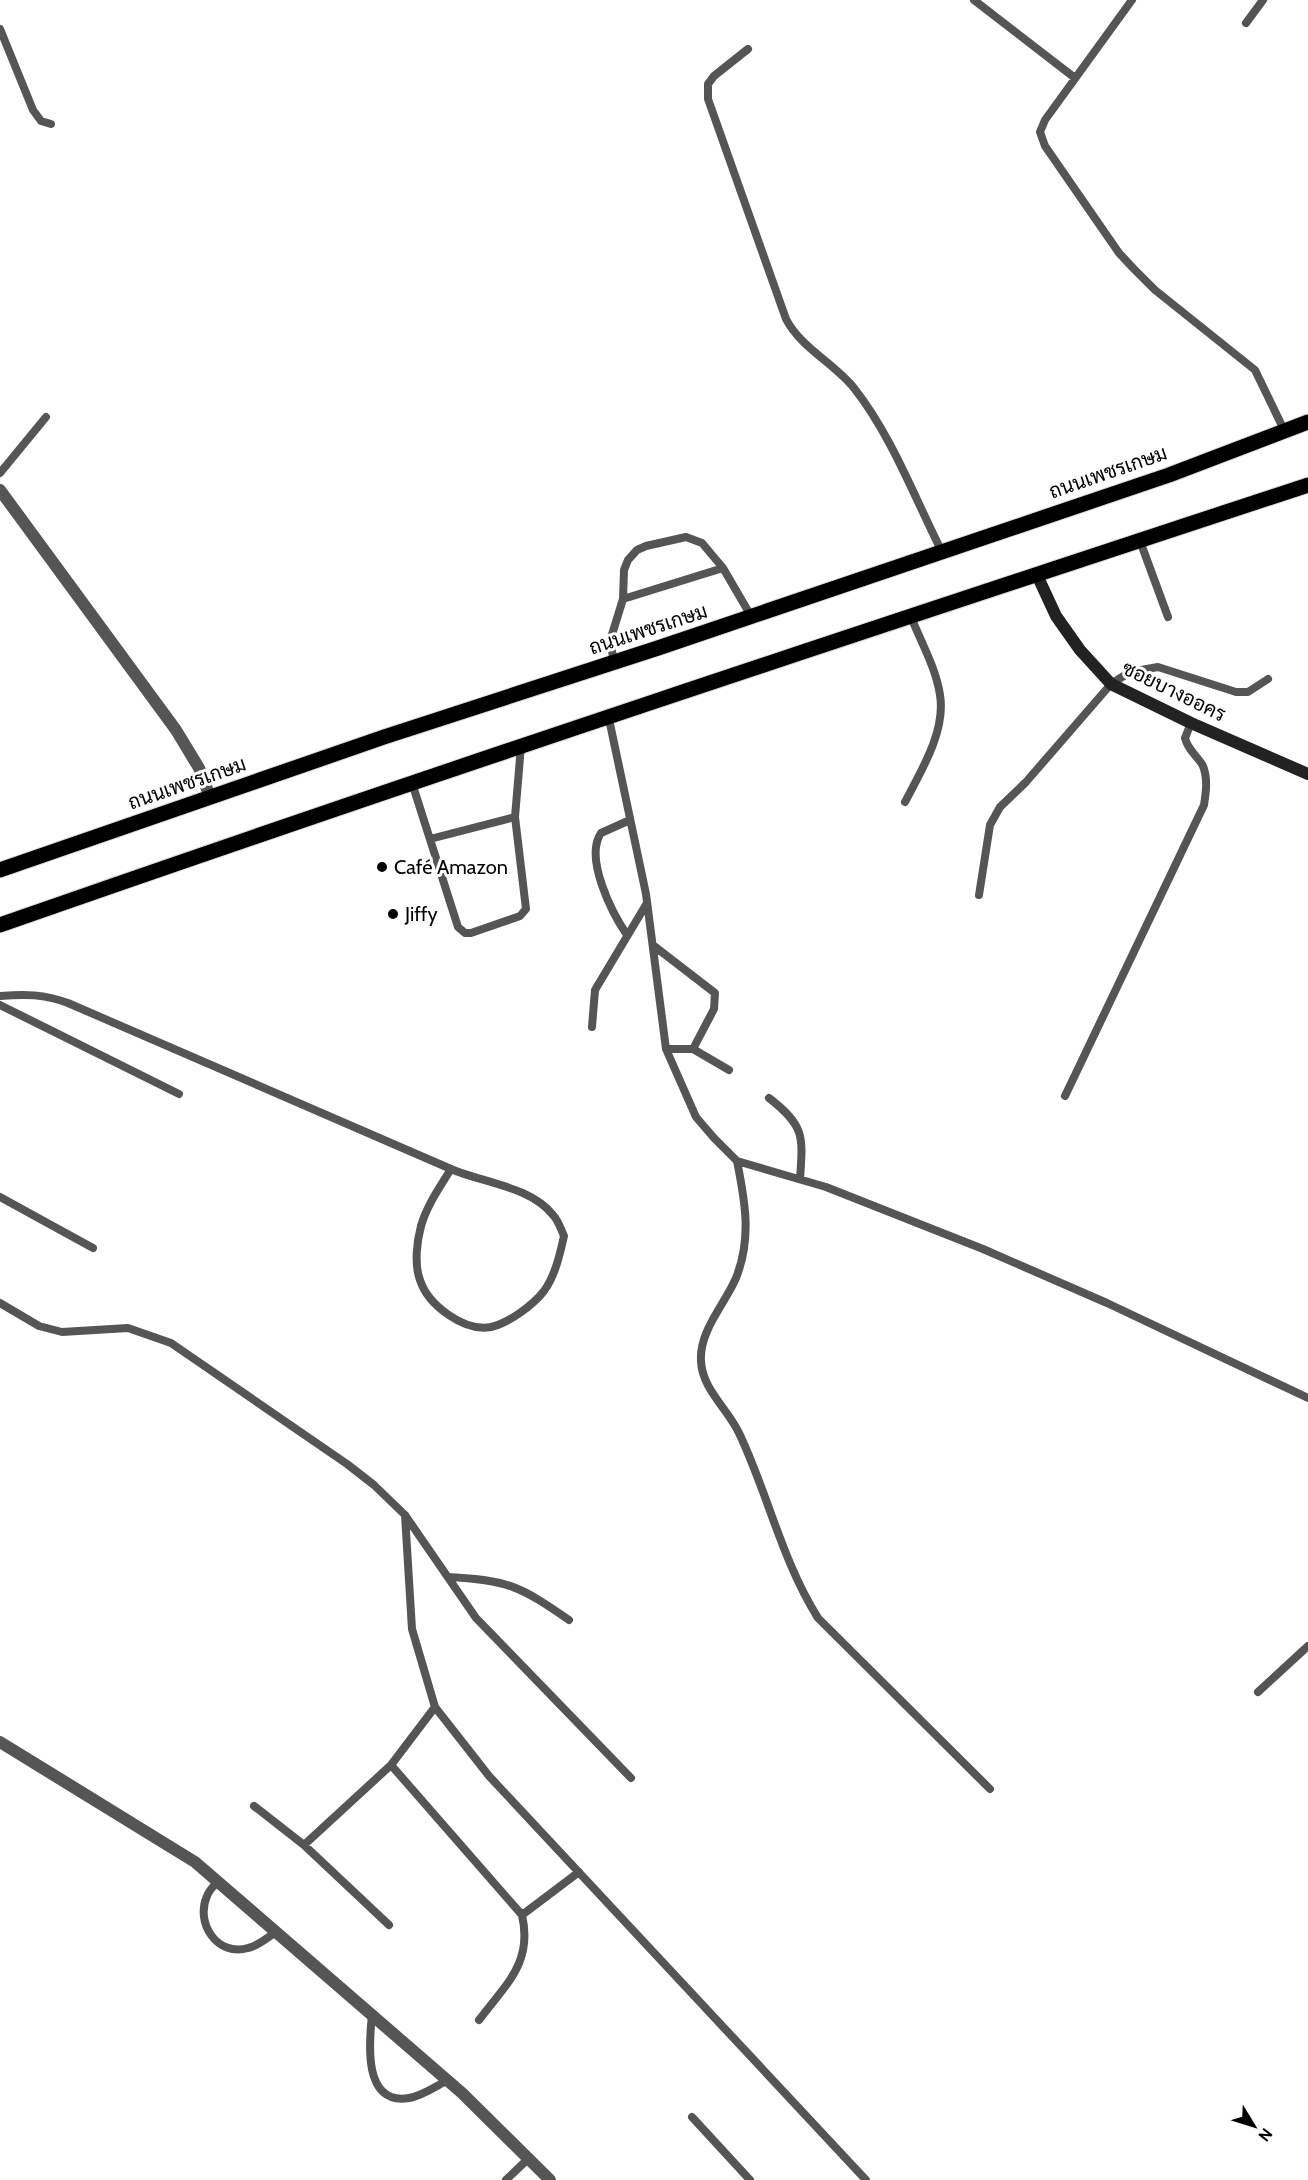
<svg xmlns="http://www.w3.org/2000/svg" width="1308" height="2180" font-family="Cabin,Sarabun,sans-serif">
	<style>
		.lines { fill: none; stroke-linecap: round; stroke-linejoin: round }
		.primary-casing { stroke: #dbdbdb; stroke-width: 17 }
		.lane { stroke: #555; stroke-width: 8 }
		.street { stroke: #555; stroke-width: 12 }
		.secondary { stroke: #222; stroke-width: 12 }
		.primary { stroke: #000; stroke-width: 15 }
		.poi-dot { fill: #000; stroke: #fff; stroke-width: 2 }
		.labels { text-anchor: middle; stroke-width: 6; stroke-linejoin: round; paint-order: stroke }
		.street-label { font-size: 20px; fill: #000; stroke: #fff }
		.poi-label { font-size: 20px; fill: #000; stroke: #fff; text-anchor: start }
	</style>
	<rect width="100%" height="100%" fill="#fff"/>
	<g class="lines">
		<g class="primary-casing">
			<path id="primary" d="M0 870 384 737 658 648 1169 475 1308 422
				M0 925C434 773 871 629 1308 485"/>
		</g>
		<path class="lane" d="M974 0 1075 78
			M1132 0 1045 120 1040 132 1045 146 1119 253 1134 269 1155 290 1255 370 1284 430
			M1246 23 1263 0
			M0 29 33 110 41 121 51 124
			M748 49 714 76 708 84V99L786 319C801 348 834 363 854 388 891 435 914 496 941 550
			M0 473 46 417
			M1140 541 1168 617
			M623 599 723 568
			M614 662 610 641 623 599 624 570 628 560 637 550 646 546 686 537 702 543 723 568 751 616
			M609 719 646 894 666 1049 696 1117 714 1138 737 1161 826 1187 983 1249 1107 1303 1308 1398
			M412 783 458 927 465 933H471L520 916 526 909 515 817 521 746
			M905 802C921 771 946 731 940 695 936 668 921 642 911 617
			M430 839 515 817
			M979 895 990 825 1000 807 1026 782 1111 684 1130 672 1158 667 1236 692H1248L1268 679
			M627 935C612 913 584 858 601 833L630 820
			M654 946 715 993 714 1009 693 1049
			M0 996C25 994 44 994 68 1003L451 1169C483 1183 530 1186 553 1215 558 1220 561 1229 564 1236 560 1254 555 1276 544 1291 533 1305 509 1323 491 1327 464 1332 428 1305 420 1280 414 1264 417 1241 421 1226 427 1205 440 1187 451 1169
			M0 1005 179 1094
			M592 1027 595 990 647 903
			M666 1049H693L729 1070
			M1065 1096 1204 805C1206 792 1208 779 1203 766 1198 756 1188 751 1185 738L1191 723
			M769 1098C805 1126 803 1136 800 1179
			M737 1161C745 1201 752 1238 736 1278 725 1304 699 1331 701 1361 702 1389 728 1409 739 1433 768 1494 782 1561 818 1618L990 1789
			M0 1197 93 1248
			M0 1303 39 1326 62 1332 128 1328 171 1343 347 1464 374 1485 405 1515 476 1618 631 1778
			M405 1515 412 1629 435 1707 489 1776 866 2180
			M448 1577C508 1580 520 1586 569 1620
			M1258 1692 1308 1646
			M391 1765 522 1915 579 1872
			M254 1806 304 1845
			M218 1881C214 1886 209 1890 207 1896 195 1923 217 1957 248 1948 258 1946 268 1937 276 1932
			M389 1925 304 1845 391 1765 435 1707
			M372 2015C369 2043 363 2106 409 2098 422 2096 436 2086 448 2080
			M479 2020C506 1984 533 1963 522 1915
			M692 2117 750 2180
			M506 2180 529 2158"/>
		<path class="street" d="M0 490 176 730 199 768 210 797
			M0 1742 195 1862 462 2093 550 2180"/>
		<path class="secondary" d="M1037 575 1056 616 1080 650 1111 684 1191 723 1308 774"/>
		<use href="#primary" class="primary"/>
	</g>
	<g class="poi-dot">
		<circle cx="382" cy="867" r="6"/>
		<circle cx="393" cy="914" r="6"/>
	</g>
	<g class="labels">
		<g class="street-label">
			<text transform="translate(1108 472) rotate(-19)" y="7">ถนนเพชรเกษม</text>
			<text transform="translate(648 629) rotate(-18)" y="7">ถนนเพชรเกษม</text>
			<text transform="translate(1174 691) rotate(26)" y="7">ซอยบางออคร</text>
			<text transform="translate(187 783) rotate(-19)" y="7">ถนนเพชรเกษม</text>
		</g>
		<g class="poi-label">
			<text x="394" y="874">Café Amazon</text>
			<text x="405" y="921">Jiffy</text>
		</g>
	</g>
	<g transform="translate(1254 2126) rotate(128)" stroke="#ffffff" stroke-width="4.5" paint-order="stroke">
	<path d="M0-4.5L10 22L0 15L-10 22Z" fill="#000000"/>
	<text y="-9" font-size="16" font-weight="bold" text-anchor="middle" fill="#000000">N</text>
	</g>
</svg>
